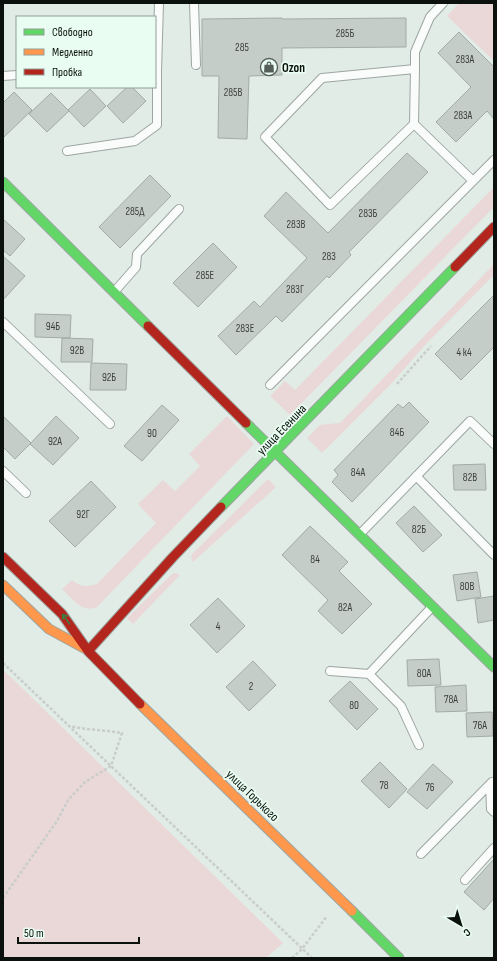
<svg xmlns="http://www.w3.org/2000/svg" width="497" height="961" font-family="'Sofia Sans Condensed',sans-serif">
	<style>
		.green { fill: #ead8d9 }
		.building { fill: #c5cdc9; stroke: #a3aba7 }
		.lines { fill: none; stroke-linecap: round; stroke-linejoin: round }
		.lane-casing { stroke: #9da5a1; stroke-width: 10 }
		.fast-casing { stroke: #9da5a1; stroke-width: 11 }
		.slow-casing { stroke: #9da5a1; stroke-width: 11 }
		.jam-casing { stroke: #9da5a1; stroke-width: 11 }
		.path { stroke: #c9cdcb; stroke-width: 2.5; stroke-dasharray: 3 2; stroke-linecap: butt }
		.lane { stroke: #fafcfb; stroke-width: 8 }
		.fast { stroke: #63d668; stroke-width: 9 }
		.slow { stroke: #ff974d; stroke-width: 9 }
		.jam { stroke: #b3261e; stroke-width: 9 }
		.oneway { stroke: #3b7e40 }
		.labels { text-anchor: middle; stroke-width: 3.5; stroke-linejoin: round; paint-order: stroke }
		.number-label { font-size: 11px; fill: #3a413d }
		.poi-label { font-size: 13px; font-weight: bold; fill: #0b120e; stroke: #eafdf3; text-anchor: start }
		.street-label { font-size: 13px; fill: #0b120e; stroke: #eafdf3 }
	</style>
	<rect width="100%" height="100%" fill="#e1ece6"/>
	<path class="green" d="M459 3H494V61L447 16Z
		M494 187V207L290 415 270 396 285 381 295 390Z
		M494 264V275L426 344 391 384 322 453 307 438 320 425 340 423Z
		M227 416 254 444 97 607C82 614 72 598 62 589L72 580C81 587 85 587 97 584L156 523 138 504 163 480 175 491 200 466 189 454Z
		M268 479 276 487 193 562 191 557 193 553Z
		M175 573 180 575 133 624 127 618 172 574Z
		M3 670 14 680 283 943 266 958H3Z"/>
	<path class="building" d="M282 18V19L406 18V47L282 48V75L249 76 247 139 218 138 219 76H202V19Z
		M459 32 494 67V119L487 111 456 142 436 122 471 87 438 53Z
		M127 87H132L146 101 123 123 107 106Z
		M90 89 106 106 84 127 68 110Z
		M14 92 32 110 3 138V103Z
		M51 93 69 111 47 132 29 114Z
		M407 153 428 172 349 252 351 255 329 278 327 276 282 322 276 316 236 355 218 336 254 301 260 307 307 258 264 216 286 192 328 233Z
		M150 175 171 196 120 248 99 227Z
		M3 219 25 239 10 256 3 250Z
		M213 243 237 267 198 307 173 283Z
		M3 256 25 276 3 300Z
		M494 295V347L461 380 435 354Z
		M35 314 71 315 70 338 35 337Z
		M62 338 93 339 92 362H61Z
		M91 363 127 364 126 390H90Z
		M409 402 429 422 352 502 332 482 338 475 334 470 398 404 403 408Z
		M162 405 179 420 142 461 124 446Z
		M3 416 31 443 15 459 3 447Z
		M56 416 79 438 53 465 30 444Z
		M485 464 486 490H454L453 465Z
		M91 481 116 507 75 547 49 521Z
		M414 506 442 535 423 552 396 523Z
		M310 526 348 562 339 571 372 604 342 634 318 611 328 600 282 555Z
		M477 572 481 597 457 601 453 575Z
		M494 596V620L478 623 475 599Z
		M218 598 245 626 217 653 190 625Z
		M439 659 441 685 408 686 407 660Z
		M253 661 276 685 249 711 226 687Z
		M350 681 378 709 357 730 329 701Z
		M466 685 467 711 436 712 435 687Z
		M492 712 493 736 467 737 466 713Z
		M380 762 407 789 389 808 361 781Z
		M433 764 453 782 427 809 407 792Z
		M494 859V898L484 910 464 892Z"/>
	<g class="lines">
		<g class="lane-casing">
			<path id="lane" d="M194 3 196 65
				M415 69V52L430 17 443 3
				M157 72 159 3
				M3 76 17 75
				M414 124 415 69 322 78 265 137 330 205 414 124 473 181
				M67 151 135 141 157 125V72H155
				M115 291 136 267 137 254 179 209
				M3 322 110 424
				M270 385 494 160
				M3 471 26 493
				M416 476 494 555
				M360 534 470 421 494 444
				M330 671 369 674
				M419 745 401 706 369 674 432 607
				M492 782 490 784 491 809 494 812
				M421 854 490 784
				M465 880 494 848"/>
		</g>
		<g class="fast-casing">
			<path id="fast" d="M3 182 148 326
				M246 423 494 667
				M221 507 455 267
				M352 911 399 958"/>
		</g>
		<g class="slow-casing">
			<path id="slow" d="M3 585 49 629 84 648
				M140 704 352 911"/>
		</g>
		<g class="jam-casing">
			<path id="jam" d="M455 267 494 227
				M148 326 246 423
				M3 557 62 614 88 651 140 704
				M88 651 173 557 221 507"/>
		</g>
		<path class="path" d="M397 384 431 346
			M3 663 312 958
			M3 898 57 821 68 800 85 782 111 766 122 733C105 730 87 730 69 726
			M292 958 302 949 327 916"/>
		<use href="#lane" class="lane"/>
		<use href="#fast" class="fast"/>
		<use href="#slow" class="slow"/>
		<use href="#jam" class="jam"/>
	</g>
	<defs><path id="oneway-shaft" d="M-6 0H5M1.5-3L5.5 0L1.5 3" fill="none" stroke-width="1.6" stroke-linecap="round" stroke-linejoin="round"/></defs>
	<use class="oneway" href="#oneway-shaft" transform="translate(66 619) rotate(-126)"/>
	<defs>
		<g id="shop-ring" transform="scale(0.9)"><circle r="9.5" fill="#eafdf3" stroke="#565e5a" stroke-width="1.5"/><path d="M-5-2.5h2.3a2.7 3.5 0 0 1 5.4 0H5L5.5 6h-11ZM-1.5-2.5h3a1.5 2.3 0 0 0-3 0Z" fill="#565e5a"/></g>
	</defs>
	<g fill-rule="evenodd">
		<use href="#shop-ring" x="269" y="67"/>
	</g>
	<g class="labels">
		<g class="number-label">
			<text x="345" y="37">285Б</text>
			<text x="242" y="51">285</text>
			<text x="465" y="63">283А</text>
			<text x="233" y="96">285В</text>
			<text x="463" y="119">283А</text>
			<text x="135" y="215">285Д</text>
			<text x="368" y="217">283Б</text>
			<text x="296" y="228">283В</text>
			<text x="329" y="260">283</text>
			<text x="205" y="279">285Е</text>
			<text x="295" y="293">283Г</text>
			<text x="53" y="330">94Б</text>
			<text x="245" y="332">283Е</text>
			<text x="77" y="354">92В</text>
			<text x="464" y="356">4 к4</text>
			<text x="109" y="381">92Б</text>
			<text x="397" y="436">84Б</text>
			<text x="152" y="437">90</text>
			<text x="55" y="445">92А</text>
			<text x="358" y="476">84А</text>
			<text x="470" y="481">82В</text>
			<text x="83" y="518">92Г</text>
			<text x="419" y="533">82Б</text>
			<text x="315" y="563">84</text>
			<text x="467" y="590">80В</text>
			<text x="345" y="611">82А</text>
			<text x="218" y="630">4</text>
			<text x="424" y="677">80А</text>
			<text x="251" y="690">2</text>
			<text x="451" y="703">78А</text>
			<text x="354" y="709">80</text>
			<text x="480" y="729">76А</text>
			<text x="384" y="789">78</text>
			<text x="430" y="791">76</text>
		</g>
		<g class="poi-label">
			<text x="282" y="72">Ozon</text>
		</g>
		<g class="street-label">
			<text transform="translate(281 429) rotate(-46)" y="5">улица Есенина</text>
			<text transform="translate(253 795) rotate(44)" y="5">улица Горького</text>
		</g>
	</g>
	<rect width="497" height="961" fill="none" stroke="#0b120e" stroke-width="8"/>
	<rect x="16" y="16" width="140" height="72" fill="#eafdf3" stroke="#919f97"/>
	<rect x="24" y="29" width="20" height="6" fill="#63d668" stroke="#919f97"/>
	<text x="52" y="36" font-size="12" fill="#0b120e">Свободно</text>
	<rect x="24" y="49" width="20" height="6" fill="#ff974d" stroke="#919f97"/>
	<text x="52" y="56" font-size="12" fill="#0b120e">Медленно</text>
	<rect x="24" y="69" width="20" height="6" fill="#b3261e" stroke="#919f97"/>
	<text x="52" y="76" font-size="12" fill="#0b120e">Пробка</text>
	<g transform="translate(461 925) rotate(142)" stroke="#eafdf3" stroke-width="3" paint-order="stroke">
	<path d="M0-3L7 15L0 10L-7 15Z" fill="#0b120e"/>
	<text y="-6" font-size="11" font-weight="bold" text-anchor="middle" fill="#0b120e">С</text>
	</g>
	<path d="M18 937v6h121v-6" fill="none" stroke="#0b120e" stroke-width="2"/>
	<text x="24" y="937" font-size="12" fill="#0b120e" stroke="#eafdf3" stroke-width="3" paint-order="stroke">50 m</text>
</svg>
